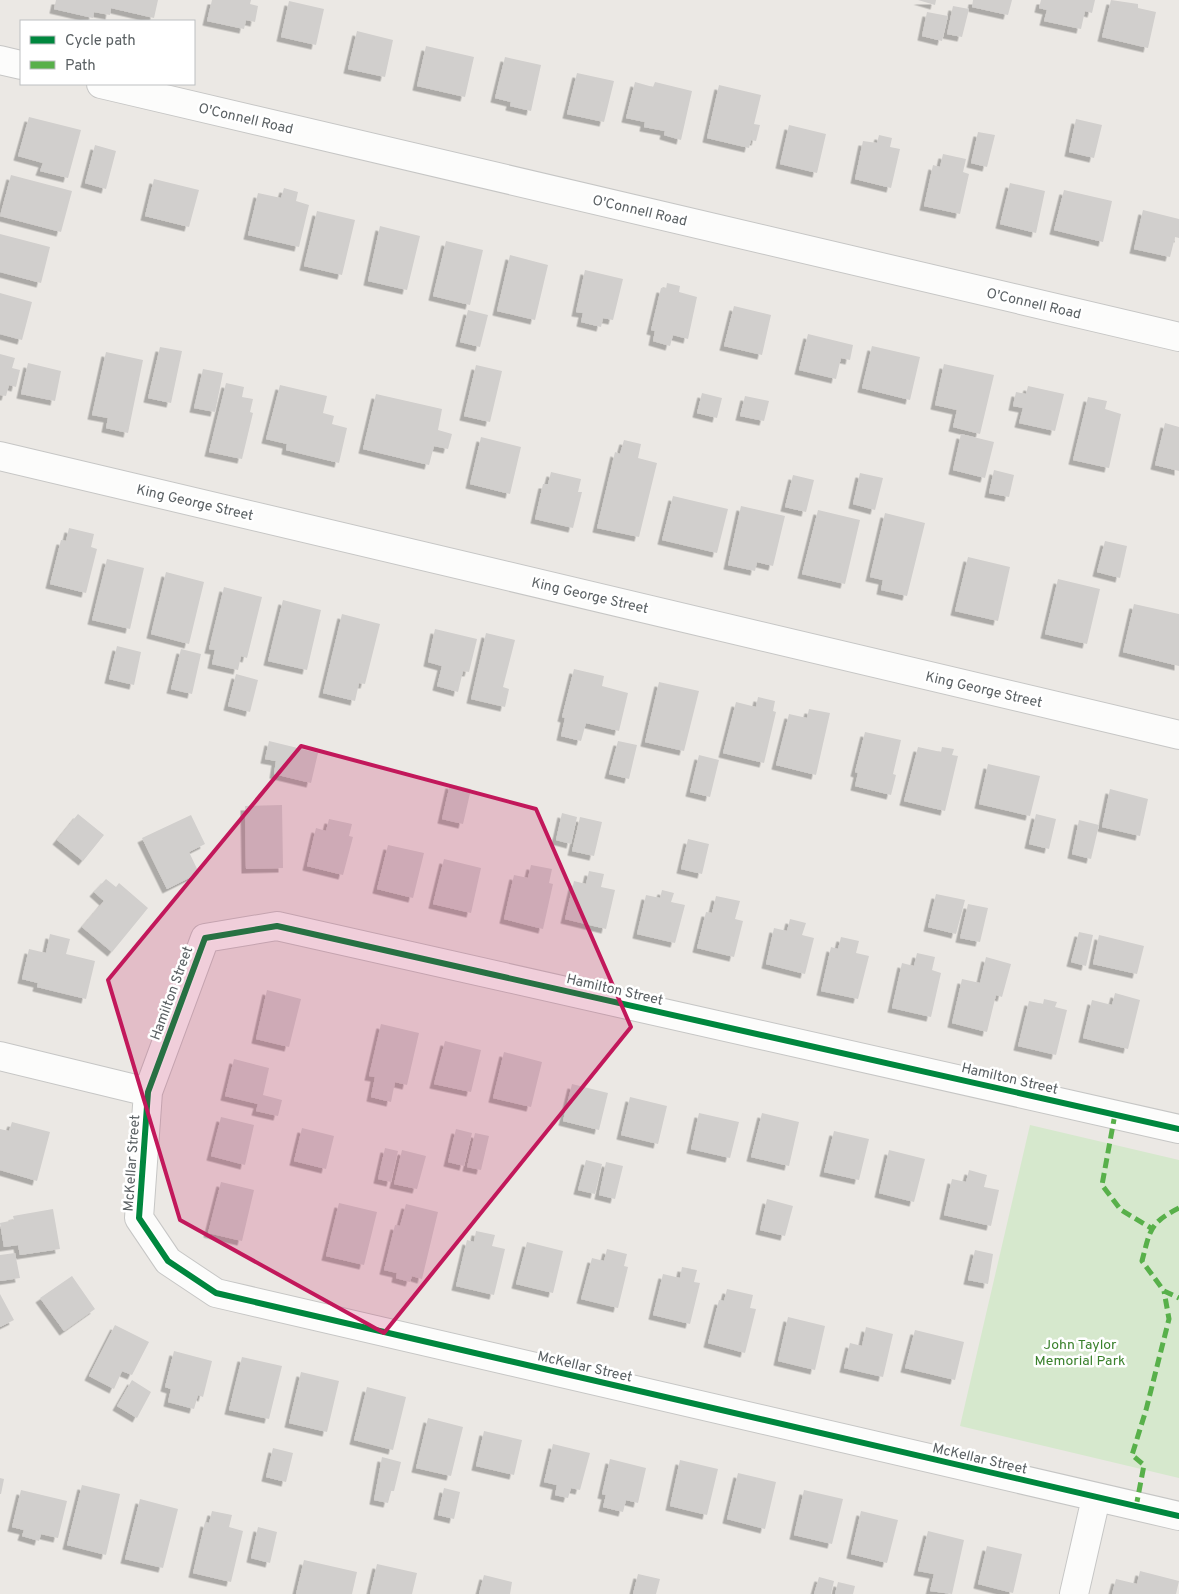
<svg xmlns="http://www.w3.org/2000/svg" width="1179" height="1594" font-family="Overpass,sans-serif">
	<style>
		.green { fill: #d6e8cd }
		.building { fill: #d1cfcd; filter: url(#shadow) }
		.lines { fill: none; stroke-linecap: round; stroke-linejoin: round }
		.minor-casing { stroke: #c6c6c5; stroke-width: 30 }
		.minor { stroke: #fcfcfb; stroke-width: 28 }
		.quiet { stroke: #58b04a; stroke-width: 5; stroke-dasharray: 10 5; stroke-linecap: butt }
		.cycleway-casing { stroke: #fff; stroke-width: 9 }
		.cycleway { stroke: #00873e; stroke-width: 6 }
		.marked { fill: #c2185b; fill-opacity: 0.2; stroke: #c2185b; stroke-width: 4; stroke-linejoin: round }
		.labels { text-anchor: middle; stroke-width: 5; stroke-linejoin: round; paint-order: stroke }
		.street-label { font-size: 14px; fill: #5a6063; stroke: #fff }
		.park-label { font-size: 14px; fill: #3a812c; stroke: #fff }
	</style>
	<defs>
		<filter id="shadow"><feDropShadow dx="-4.5" dy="4.5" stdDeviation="0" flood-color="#0004"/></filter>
	</defs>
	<rect width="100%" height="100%" fill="#ebe8e4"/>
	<path class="green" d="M1030 1125 1179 1160V1478L960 1426Z"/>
	<path class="building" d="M56 0H158L154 18 111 8 110 15 94 12 93 18 54 9Z
		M212 0H251L250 4 258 6 255 22 246 20 244 29 207 21Z
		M918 0H936L935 5Z
		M973 0H1012L1008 15 972 7Z
		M1041 0H1095L1092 13 1085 11 1081 29 1044 21 1047 10 1039 8Z
		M1111 0 1138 4V8L1156 12 1148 48 1102 37Z
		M289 1 324 9 316 45 281 37Z
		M953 6 969 9 962 37 947 34Z
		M927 12 948 16 942 41 922 36Z
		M357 31 393 40 385 77 348 69Z
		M426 46 474 57 465 97 417 86Z
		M505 57 541 65 531 111 510 106 511 102 495 98Z
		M577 73 614 81 604 122 567 114Z
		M635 82 653 87 655 82 692 91 681 140 664 135 665 131 644 127 645 122 626 118Z
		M719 85 761 95 754 124 760 125 756 141 751 140 749 148 707 138Z
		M29 117 81 130 68 178 40 171 43 163 18 156Z
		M1076 119 1102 125 1094 158 1069 152Z
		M789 125 826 134 817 173 780 164Z
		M978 132 995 135 987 167 971 163Z
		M879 135 892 138 890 147 900 149 891 188 855 179 863 141 877 143Z
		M95 145 116 151 106 189 85 183Z
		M943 154 966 159 963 172 969 174 960 214 924 206 933 165 940 167Z
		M11 175 72 191 61 232 0 216Z
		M154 179 199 190 189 227 145 216Z
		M1010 183 1045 191 1036 233 1000 224Z
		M284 188 298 192 296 201 309 205 299 247 248 235 258 193 281 198Z
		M1064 190 1112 201 1103 242 1054 230Z
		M1143 210 1179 219V238L1175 237 1170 257 1134 249Z
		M317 211 355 220 342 275 304 266Z
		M380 226 420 236 407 290 368 281Z
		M0 234 50 247 41 283 0 272Z
		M446 241 483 250 470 305 433 296Z
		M510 255 548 265 535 320 497 311Z
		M585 270 623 279 613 320 603 318 601 327 581 322 583 313 576 312Z
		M667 283 680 286 679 292 697 297 688 339 673 335 670 346 653 341 655 331 651 330 661 288 666 289Z
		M0 293 32 302 22 340 0 334Z
		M734 306 771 315 762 355 724 346Z
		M468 310 488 315 480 347 460 342Z
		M808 334 853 345 850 360 841 358 836 379 799 370Z
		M872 346 920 357 910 400 862 388Z
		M160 347 182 351 171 403 148 398Z
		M106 352 143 360 128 433 106 428 108 418 92 415Z
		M0 354 15 358 12 368 20 370 16 387 9 385 6 396 0 395Z
		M28 363 61 371 55 401 21 394Z
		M944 364 994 375 980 434 953 427 957 410 935 405Z
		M476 365 502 371 490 422 464 416Z
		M203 369 223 373 215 412 194 408Z
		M226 383 244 387 242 397 253 399 250 412 253 413 242 459 209 452Z
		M280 385 327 396 323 413 334 416 332 424 347 428 339 463 286 450 287 444 266 439Z
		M1028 386 1064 394 1055 431 1019 423 1023 408 1013 406 1016 392 1026 394Z
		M702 393 722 398 717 418 697 413Z
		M376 394 442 409 438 430 452 434 448 449 434 446 429 465 363 449Z
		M745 396 769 401 764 421 740 416Z
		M1088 397 1107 401 1105 409 1121 414 1109 468 1073 460Z
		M1165 423 1179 427V471L1155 465Z
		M961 434 994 442 985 478 953 470Z
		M481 437 521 447 510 494 470 484Z
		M624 440 641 444 638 458 657 463 639 537 597 528 615 452 620 454Z
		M994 470 1014 475 1009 497 989 493Z
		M551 472 581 479 578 492H582L573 528 535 519 543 484H548Z
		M860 473 883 478 875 510 853 504Z
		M793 475 814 480 806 512 785 507Z
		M673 496 728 509 717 553 662 540Z
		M741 506 785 516 773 566 757 562 755 571 728 565Z
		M818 510 860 520 845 584 802 574Z
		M885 513 925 523 907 596 881 590 883 580 870 577Z
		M69 528 94 534 91 547 97 549 86 593 50 584 61 540 66 541Z
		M1105 541 1127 546 1120 578 1097 572Z
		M968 557 1010 567 998 621 955 611Z
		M107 559 144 568 130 629 92 620Z
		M166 572 204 582 189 644 151 634Z
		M1058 579 1100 589 1087 644 1045 634Z
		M224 587 262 597 247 658 241 656 238 670 212 664 215 650 209 649Z
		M283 600 321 610 307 670 268 661Z
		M1134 604 1179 614V666L1123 652Z
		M342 614 380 624 365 684 359 683 355 701 323 693Z
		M435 629 477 639 469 672 463 671 458 692 437 686 442 666 428 662Z
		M486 633 515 640 503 687 509 689 505 707 471 699Z
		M117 646 141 652 134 685 109 679Z
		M181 649 201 654 192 694 171 689Z
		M574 669 604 676 602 686 628 693 619 731 586 723 581 741 561 736 565 718 562 717Z
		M236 674 258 680 250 712 228 706Z
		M659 682 699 691 684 751 645 742Z
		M758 697 775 701 773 711 776 712 764 763 723 753 736 702 756 707Z
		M809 709 830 713 816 775 776 765 789 714 807 718Z
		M865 732 901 740 893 774 896 775 891 795 855 786 858 773 855 772Z
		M269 741 318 753 311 783 274 774 276 761 265 759Z
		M618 741 637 745 629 779 609 774Z
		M918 747 941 752 942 747 954 749 952 755 958 756 945 811 904 801Z
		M699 755 719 760 710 797 690 792Z
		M988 764 1040 776 1030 816 979 804Z
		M450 784 471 789 463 824 442 819Z
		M1110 789 1148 799 1140 836 1102 827Z
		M282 805 283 868 246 869 245 806Z
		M562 813 577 817 571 844 556 840Z
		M78 814 104 835 83 861 57 840Z
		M1036 814 1056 819 1049 849 1029 844Z
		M191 815 205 844 189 852 199 873 167 889 142 838Z
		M580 817 602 822 594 856 572 851Z
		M329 819 352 824 349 836 353 837 343 875 307 866 316 828 326 831Z
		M1079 820 1099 825 1091 859 1072 854Z
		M688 839 709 844 702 874 681 869Z
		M388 845 424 853 413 898 377 889Z
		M444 859 481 868 471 913 433 904Z
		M531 865 552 869 549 883 553 884 543 929 504 919 514 875 528 878Z
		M589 871 604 874 601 887 615 890 606 929 565 919 574 881 586 884Z
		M106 879 116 887 119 883 148 908 112 952 82 927 104 901 94 892Z
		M662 890 674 893 671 902 685 905 675 943 637 934 646 895 660 898Z
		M936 894 965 900 956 934 928 927Z
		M716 896 740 901 735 919 743 921 734 957 697 948 706 912 712 913Z
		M968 904 988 908 980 942 960 938Z
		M790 919 806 923 802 935 814 938 805 974 766 964 774 928 787 931Z
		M1079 932 1093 935 1086 966 1071 962Z
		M50 934 70 939 66 954 95 961 86 999 37 987 38 983 22 979 29 949 46 953Z
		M1099 935 1144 946 1137 974 1093 964Z
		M841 937 859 941 856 953 869 956 858 999 821 991 831 947 838 949Z
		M917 953 935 957 932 970 941 973 931 1017 892 1008 902 963 914 966Z
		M986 957 1011 964 1002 997 996 995 987 1032 952 1023 962 979 980 983Z
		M267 990 301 999 289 1047 256 1039Z
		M1115 993 1140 1000 1128 1049 1083 1038 1092 1000 1112 1005Z
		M1044 999 1057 1002 1055 1007 1067 1010 1056 1055 1018 1046 1029 1001 1043 1004Z
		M381 1024 419 1033 407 1085 395 1082 391 1102 371 1097 375 1077 369 1076Z
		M445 1041 481 1050 471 1092 434 1084Z
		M504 1052 542 1062 531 1107 493 1098Z
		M234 1059 269 1068 263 1095 282 1100 278 1116 256 1111 258 1104 225 1096Z
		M572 1084 608 1093 599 1130 563 1121Z
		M630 1097 667 1106 658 1144 621 1135Z
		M699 1113 739 1122 730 1158 691 1149Z
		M762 1113 799 1122 789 1166 751 1157Z
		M221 1117 254 1125 245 1165 211 1156Z
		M12 1122 50 1132 37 1181 0 1170V1129L9 1131Z
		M302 1128 334 1136 326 1169 294 1161Z
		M456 1129 472 1133 464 1166 448 1162Z
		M834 1131 869 1139 859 1180 824 1172Z
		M475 1133 489 1136 481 1170 467 1167Z
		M385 1148 398 1151 391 1182 378 1179Z
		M402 1150 426 1156 417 1189 394 1184Z
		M889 1150 925 1159 914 1202 879 1193Z
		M586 1160 602 1164 595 1194 578 1190Z
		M606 1162 623 1166 615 1199 599 1195Z
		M969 1170 987 1175 984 1187 999 1190 991 1226 944 1215 952 1179 966 1182Z
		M221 1182 254 1190 242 1241 208 1233Z
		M767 1199 793 1206 785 1236 760 1230Z
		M339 1203 377 1212 364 1265 326 1256Z
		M406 1204 438 1212 422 1279 412 1276 410 1282 396 1278 397 1273 384 1270 395 1225 400 1226Z
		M53 1209 60 1249 20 1255 18 1245 4 1247 0 1223 14 1220 13 1216Z
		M476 1231 495 1235 492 1246 505 1249 494 1295 456 1286 467 1240 474 1242Z
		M527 1242 563 1251 553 1293 516 1284Z
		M607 1249 627 1254 624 1266 628 1267 618 1308 581 1299 592 1258 604 1261Z
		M975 1250 993 1254 988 1284 968 1280Z
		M15 1253 20 1278 0 1281V1255Z
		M682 1267 697 1270 694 1282 700 1283 690 1324 653 1315 663 1274 680 1278Z
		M72 1276 95 1309 64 1331 40 1298Z
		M727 1289 753 1295 750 1308 756 1309 745 1353 708 1343 719 1300 724 1301Z
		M0 1294 14 1320 0 1327Z
		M788 1317 825 1326 815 1370 778 1361Z
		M115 1325 149 1342 132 1375 122 1371 114 1389 89 1376Z
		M866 1327 893 1334 883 1377 844 1368 850 1343 862 1346Z
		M915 1330 964 1342 955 1380 905 1368Z
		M174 1351 212 1361 203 1397 198 1395 194 1409 168 1402 171 1389 165 1387Z
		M242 1357 282 1366 269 1419 229 1410Z
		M301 1372 339 1381 327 1432 289 1423Z
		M132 1380 151 1392 137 1418 117 1406Z
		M367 1387 406 1397 393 1450 354 1440Z
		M428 1418 463 1427 451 1476 416 1468Z
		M484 1431 522 1440 514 1475 476 1466Z
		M553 1444 590 1453 580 1490 571 1488 568 1498 555 1495 557 1485 544 1482Z
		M273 1448 293 1453 286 1482 266 1477Z
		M382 1457 401 1462 394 1491H391L388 1503 374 1500Z
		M610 1459 646 1468 638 1503 626 1500 623 1512 603 1507 606 1495 602 1494Z
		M680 1460 718 1469 707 1515 670 1506Z
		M738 1473 776 1482 765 1529 727 1519Z
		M0 1478 4 1479 1 1494H0Z
		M82 1485 120 1494 106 1555 67 1545Z
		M444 1488 460 1492 454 1519 438 1515Z
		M21 1490 67 1501 58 1538 41 1534 39 1541 22 1536 24 1530 12 1527Z
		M804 1490 843 1499 832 1544 794 1535Z
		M140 1499 178 1509 163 1568 125 1559Z
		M212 1511 232 1515 229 1527 243 1531 231 1582 193 1573 205 1522 209 1523Z
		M861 1511 898 1520 887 1563 851 1554Z
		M258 1527 277 1532 270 1563 251 1558Z
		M928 1531 964 1540 952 1594 930 1591 934 1574 918 1571Z
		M987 1546 1022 1554 1013 1593 978 1584Z
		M304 1560 357 1572 352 1594H296Z
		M377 1564 417 1573 412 1594H370Z
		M1140 1571 1179 1581 1176 1594H1112L1116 1579 1137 1584Z
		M638 1574 660 1579 656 1594H633Z
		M484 1575 512 1582 510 1594H479Z
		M819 1577 834 1581 831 1594H814Z
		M838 1582 855 1586 853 1594H835Z"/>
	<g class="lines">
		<g class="minor-casing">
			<path id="minor" d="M0 60 21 65
				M101 84 1179 337
				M0 456 1179 735
				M0 1056 148 1092
				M1179 1129 277 926 205 938 148 1092 139 1218 168 1261 216 1293 1179 1516
				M1074 1594 1096 1498"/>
		</g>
		<use href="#minor" class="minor"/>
		<path class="quiet" d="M1115 1114 1102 1185 1121 1210 1151 1228
			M1179 1208C1149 1223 1150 1231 1142 1261L1164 1291 1179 1298
			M1136 1507 1144 1465 1132 1455 1146 1410 1169 1319 1164 1291"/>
		<g class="cycleway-casing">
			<path id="cycleway" d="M1179 1129 277 926 205 938 148 1092 139 1218 168 1261 216 1293 1179 1516"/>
		</g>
		<use href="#cycleway" class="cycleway"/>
	</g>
	<path class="marked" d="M301 746 536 809 631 1027 384 1333 180 1220 108 980Z"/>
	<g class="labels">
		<g class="street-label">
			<text transform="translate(246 118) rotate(13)" y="5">O'Connell Road</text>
			<text transform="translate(640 210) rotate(13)" y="5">O'Connell Road</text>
			<text transform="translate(1034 303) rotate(13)" y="5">O'Connell Road</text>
			<text transform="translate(195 502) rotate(13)" y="5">King George Street</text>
			<text transform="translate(590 595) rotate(13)" y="5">King George Street</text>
			<text transform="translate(984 689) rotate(13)" y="5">King George Street</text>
			<text transform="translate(615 989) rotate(13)" y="5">Hamilton Street</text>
			<text transform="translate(171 993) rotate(-70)" y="5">Hamilton Street</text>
			<text transform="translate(1010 1078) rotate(13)" y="5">Hamilton Street</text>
			<text transform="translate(131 1163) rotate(-86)" y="5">McKellar Street</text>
			<text transform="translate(585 1366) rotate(13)" y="5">McKellar Street</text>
			<text transform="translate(980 1458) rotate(13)" y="5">McKellar Street</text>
		</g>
		<g class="park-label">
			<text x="1080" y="1349">John Taylor<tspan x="1080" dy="16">Memorial Park</tspan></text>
		</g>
	</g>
	<rect x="20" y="20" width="175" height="65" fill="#ffffff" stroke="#bdbfc1"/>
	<rect x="30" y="36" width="25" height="8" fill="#00873e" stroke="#bdbfc1"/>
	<text x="65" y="45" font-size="15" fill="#5a6063">Cycle path</text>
	<rect x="30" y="61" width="25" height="8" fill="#58b04a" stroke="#bdbfc1"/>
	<text x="65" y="70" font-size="15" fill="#5a6063">Path</text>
</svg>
